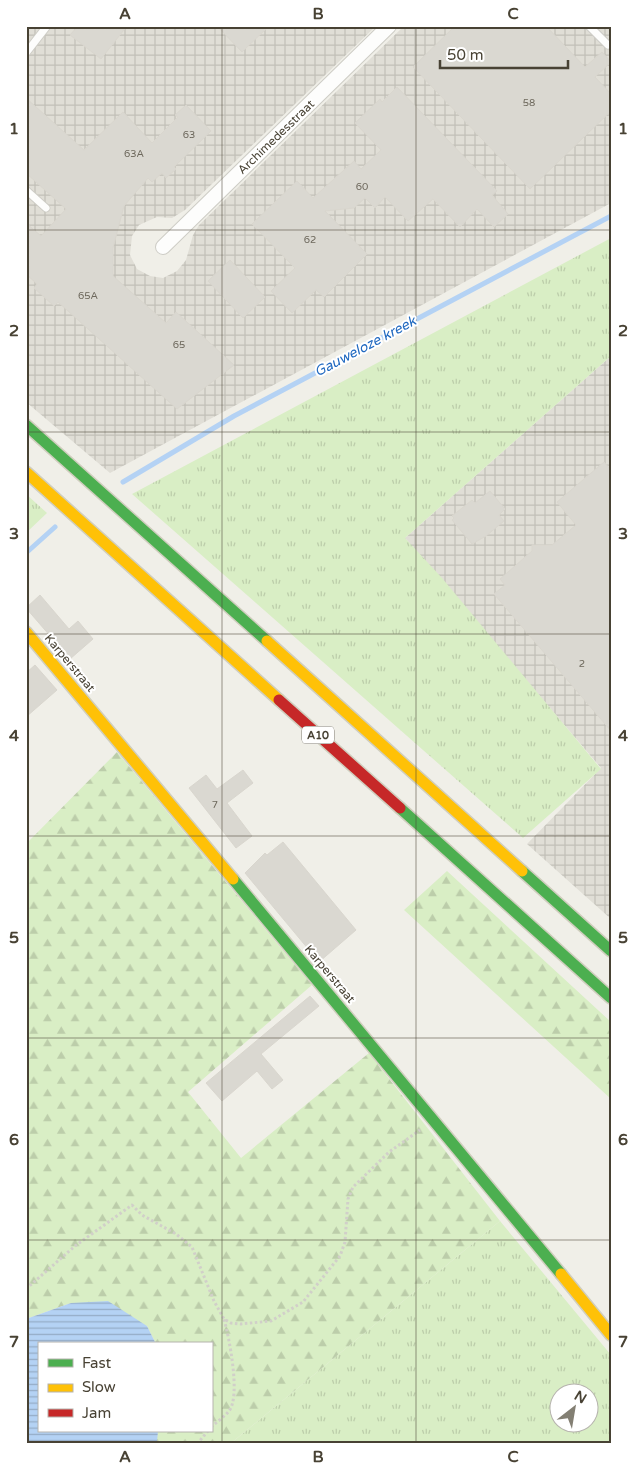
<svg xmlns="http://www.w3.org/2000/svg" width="637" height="1470" font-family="'Varela Round',sans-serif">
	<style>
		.industrial { fill: url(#industrial-grid) }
		.grass { fill: url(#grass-tufts); fill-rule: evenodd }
		.forest { fill: url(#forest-firs) }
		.water { fill: url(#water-rules) }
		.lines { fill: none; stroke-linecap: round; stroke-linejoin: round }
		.stream { stroke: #b4d2f4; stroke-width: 5 }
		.building { fill: #dad8d1; stroke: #d9d6ce }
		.lane-casing { stroke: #cecdc6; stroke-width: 9 }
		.street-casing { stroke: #cecdc6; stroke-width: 16 }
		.fast-casing { stroke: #d0cebe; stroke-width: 14 }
		.slow-casing { stroke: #d0cebe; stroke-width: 14 }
		.jam-casing { stroke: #d0cebe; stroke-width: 14 }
		.path { stroke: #d1cfc9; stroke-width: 3; stroke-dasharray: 2.5 2.5; stroke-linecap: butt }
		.lane { stroke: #fdfdfc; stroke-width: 7 }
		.street { stroke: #fdfdfc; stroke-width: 14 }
		.fast { stroke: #4caf50; stroke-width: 11 }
		.slow { stroke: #ffc107; stroke-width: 11 }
		.jam { stroke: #c62828; stroke-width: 11 }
		.grid { fill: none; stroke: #484234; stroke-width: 1; stroke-opacity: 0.55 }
		.labels { text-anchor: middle; stroke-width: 4; stroke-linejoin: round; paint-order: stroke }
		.number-label { font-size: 10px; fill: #6d685c }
		.shield { fill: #fff; stroke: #7f7b71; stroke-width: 1 }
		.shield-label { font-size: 11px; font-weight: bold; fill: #484234 }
		.street-label { font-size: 12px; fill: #484234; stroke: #fff }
		.water-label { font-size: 14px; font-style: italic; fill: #2069c0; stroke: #fff }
		.neatline { fill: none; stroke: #484234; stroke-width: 2 }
		.grid-label { font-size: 16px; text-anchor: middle; font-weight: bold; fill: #484234 }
	</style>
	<defs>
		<pattern id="industrial-grid" width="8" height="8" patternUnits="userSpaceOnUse" patternTransform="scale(1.25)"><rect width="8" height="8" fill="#e0ded6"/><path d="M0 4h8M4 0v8" fill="none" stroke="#c2c0b8"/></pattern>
		<pattern id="grass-tufts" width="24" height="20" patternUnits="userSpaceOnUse" patternTransform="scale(1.25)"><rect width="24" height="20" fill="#d9eec5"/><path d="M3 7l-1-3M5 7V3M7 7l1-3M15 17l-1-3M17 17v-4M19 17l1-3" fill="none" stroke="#bccdaa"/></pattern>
		<pattern id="forest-firs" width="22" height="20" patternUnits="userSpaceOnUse" patternTransform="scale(1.25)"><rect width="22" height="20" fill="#d9eec5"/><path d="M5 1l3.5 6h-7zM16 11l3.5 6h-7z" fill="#bccdaa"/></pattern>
		<pattern id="water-rules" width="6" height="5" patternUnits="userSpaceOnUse" patternTransform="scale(1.25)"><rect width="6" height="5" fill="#b4d2f4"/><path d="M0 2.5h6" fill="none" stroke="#94acc6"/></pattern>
	</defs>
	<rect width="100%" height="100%" fill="#f0efe8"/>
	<path class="industrial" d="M26 26H376L185 210 172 218 157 217 139 225 132 236 130 255 137 269 150 276 163 278 177 271 186 260 193 235 199 225 404 26H611V203L110 473 26 402Z
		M611 356V919L527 844 601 768 405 538Z"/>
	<path class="grass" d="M611 238V356L405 538 442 578 601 769 523 838 132 494Z
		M26 494 47 513 26 533Z
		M500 1221 611 1355V1444H230ZM560 1392H590V1422H560Z"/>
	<path class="forest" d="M117 752 312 985 188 1092 241 1158 369 1053 500 1221 230 1444H156L158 1431H211V1344H156L147 1326 71 1303 26 1319V844Z
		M447 871 611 1022V1099L404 910Z"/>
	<path class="water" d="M108 1301 147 1326 156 1344H39V1431H158L157 1442 26 1444V1319L71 1303Z"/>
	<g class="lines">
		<path class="stream" d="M123 482 234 416 611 216
			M26 553 55 527"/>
	</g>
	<path class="building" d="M78 26H127L101 59 70 35Z
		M217 26H269L242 52Z
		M455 26H546L585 67 602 52 611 62 595 77 611 94V111L530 189 413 67Z
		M397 87 497 191 492 195 508 214 494 227 477 209 460 227 433 199 408 221 385 197 375 208 365 198 354 208 325 211 367 254 324 297 316 290 292 313 271 291 295 268 252 224 297 181 313 198 354 161 361 169 381 150 355 123 380 99 382 102Z
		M26 98 84 150 123 112 152 143 178 117 175 115 186 105 211 131 174 167 176 169 166 178 162 173 152 182 148 178 124 206 113 248V276L166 323 176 312 234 365 177 409 58 302 54 306 34 288 37 284 26 274V223L41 236 66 209 26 173Z
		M230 260 265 297 243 318 208 281Z
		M604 462 611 470V731L494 594 505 585 500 579 532 551V545H552L576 525 557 502Z
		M490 491 505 509 499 515 504 521 486 536 472 544 452 520 454 518 452 516 472 500 475 503Z
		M40 595 69 629 78 621 93 639 70 659 26 608Z
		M35 665 57 690 26 717V673Z
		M243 770 253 783 227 803 252 836 236 848 189 788 206 775 217 789Z
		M283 842 356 930 319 962 245 873 265 853 267 855Z
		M310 996 319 1006 261 1054 283 1080 272 1089 257 1071 222 1101 206 1083Z"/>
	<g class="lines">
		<g class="lane-casing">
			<path id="lane" d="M589 26 608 45
				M26 53 47 26
				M26 190 46 208"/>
		</g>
		<g class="street-casing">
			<path id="street" d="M163 247 389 26"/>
		</g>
		<g class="fast-casing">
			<path id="fast" d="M26 425 267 641
				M400 808 611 998
				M522 871 611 951
				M233 879 561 1274"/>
		</g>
		<g class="slow-casing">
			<path id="slow" d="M26 472 279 700
				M26 632 233 879
				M267 641 522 871
				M561 1274 611 1335"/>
		</g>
		<g class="jam-casing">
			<path id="jam" d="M279 700 400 808"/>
		</g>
		<path class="path" d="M26 1289 75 1246 132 1205 142 1215 176 1234 192 1247 214 1301 224 1319 231 1323 241 1324 271 1321 303 1302 340 1256 345 1242 348 1199 353 1187 389 1152 420 1130
			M211 1427C217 1422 224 1417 229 1411 241 1396 229 1337 224 1319
			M197 1444 208 1431"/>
		<use href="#lane" class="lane"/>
		<use href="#street" class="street"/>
		<use href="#fast" class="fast"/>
		<use href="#slow" class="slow"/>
		<use href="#jam" class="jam"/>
	</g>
	<path class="grid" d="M222 26V1444M416 26V1444M26 230H611M26 432H611M26 634H611M26 836H611M26 1038H611M26 1240H611"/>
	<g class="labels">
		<g class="number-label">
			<text x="529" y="106">58</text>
			<text x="189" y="138">63</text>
			<text x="134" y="157">63A</text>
			<text x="362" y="190">60</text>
			<text x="310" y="243">62</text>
			<text x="88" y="299">65A</text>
			<text x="179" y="348">65</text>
			<text x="582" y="667">2</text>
			<text x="215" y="808">7</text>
		</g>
		<rect class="shield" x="302" y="726.5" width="32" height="17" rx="4"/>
		<g class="shield-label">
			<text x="318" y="739">A10</text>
		</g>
		<g class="street-label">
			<text transform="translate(276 137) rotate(-44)" y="4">Archimedesstraat</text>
			<text transform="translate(70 663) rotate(50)" y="4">Karperstraat</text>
			<text transform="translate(330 974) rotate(50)" y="4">Karperstraat</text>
		</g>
		<g class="water-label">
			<text transform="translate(365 346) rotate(-28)" y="5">Gauweloze kreek</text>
		</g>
	</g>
	<rect width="637" height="1470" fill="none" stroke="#ffffff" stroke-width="55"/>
	<rect x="38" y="1342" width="175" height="90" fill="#ffffff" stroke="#b6b3ae"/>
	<rect x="48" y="1359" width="25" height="8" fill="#4caf50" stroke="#b6b3ae"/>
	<text x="82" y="1368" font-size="15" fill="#484234">Fast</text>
	<rect x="48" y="1384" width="25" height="8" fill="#ffc107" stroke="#b6b3ae"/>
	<text x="82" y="1392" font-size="15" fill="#484234">Slow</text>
	<rect x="48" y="1409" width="25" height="8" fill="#c62828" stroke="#b6b3ae"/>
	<text x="82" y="1418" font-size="15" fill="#484234">Jam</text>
	<g transform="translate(574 1408) rotate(31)"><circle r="24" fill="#ffffff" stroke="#b6b3ae"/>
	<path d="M0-4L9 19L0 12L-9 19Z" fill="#837f73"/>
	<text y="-8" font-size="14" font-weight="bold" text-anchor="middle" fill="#484234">N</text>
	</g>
	<path d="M440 60v8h128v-8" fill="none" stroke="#484234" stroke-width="2.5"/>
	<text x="447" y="60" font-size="15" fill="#484234" stroke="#ffffff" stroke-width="4" paint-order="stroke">50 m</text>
	<rect x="28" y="28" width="582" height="1414" class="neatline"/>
	<g class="grid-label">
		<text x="125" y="19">A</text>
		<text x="318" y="19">B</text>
		<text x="513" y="19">C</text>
		<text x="14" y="134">1</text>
		<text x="623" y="134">1</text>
		<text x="14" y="336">2</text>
		<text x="623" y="336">2</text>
		<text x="14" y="539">3</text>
		<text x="623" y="539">3</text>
		<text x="14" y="741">4</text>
		<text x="623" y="741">4</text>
		<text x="14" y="943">5</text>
		<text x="623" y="943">5</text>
		<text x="14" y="1145">6</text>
		<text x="623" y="1145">6</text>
		<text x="14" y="1347">7</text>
		<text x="623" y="1347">7</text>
		<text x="125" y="1462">A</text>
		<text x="318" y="1462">B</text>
		<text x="513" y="1462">C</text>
	</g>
</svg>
